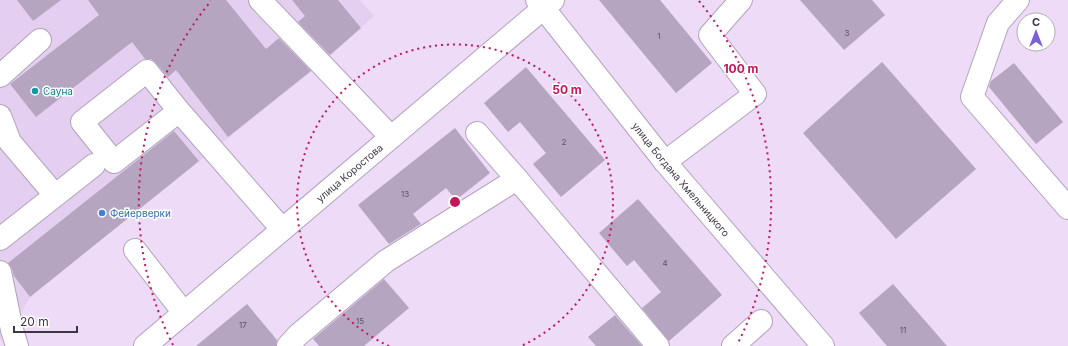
<svg xmlns="http://www.w3.org/2000/svg" width="1068" height="346" font-family="Inter,sans-serif">
	<style>
		.built { fill: #e4cff1 }
		.building { fill: #b5a5c0 }
		.lines { fill: none; stroke-linecap: round; stroke-linejoin: round }
		.minor-casing { stroke: #b2a2bc; stroke-width: 24 }
		.major-casing { stroke: #b2a2bc; stroke-width: 24 }
		.minor { stroke: #fff; stroke-width: 22 }
		.major { stroke: #fff; stroke-width: 22 }
		.ring { fill: none; stroke: #c2185b; stroke-width: 2; stroke-dasharray: 2 4 }
		.culture-dot { fill: #0f9aa8; stroke: #fff; stroke-width: 1.5 }
		.shop-dot { fill: #3f7fe0; stroke: #fff; stroke-width: 1.5 }
		.labels { text-anchor: middle; stroke-width: 3; stroke-linejoin: round; paint-order: stroke }
		.number-label { font-size: 8px; fill: #5c5262 }
		.culture-label { font-size: 10px; fill: #0d838f; stroke: #fff; text-anchor: start }
		.street-label { font-size: 10px; fill: #3e3743; stroke: #fff }
		.shop-label { font-size: 10px; fill: #366cbe; stroke: #fff; text-anchor: start }
		.centre { fill: #c2185b; stroke: #fff; stroke-width: 2 }
		.ring-label { font-size: 12px; text-anchor: middle; font-weight: bold; fill: #c2185b; stroke: #fff; stroke-width: 3; stroke-linejoin: round; paint-order: stroke }
	</style>
	<rect width="100%" height="100%" fill="#eddbf7"/>
	<path class="built" d="M0 0H360L374 16 317 67 30 297 12 330 0 340Z"/>
	<path class="building" d="M17 0H61L33 21Z
		M88 0H226L266 49 279 38 311 71 228 137 176 70 168 77 156 63 151 59H145L132 42 36 117 10 84 99 15Z
		M292 0H338L361 28 330 55 298 22 305 16Z
		M599 0H660L712 63 676 93Z
		M800 0H872L885 15 844 50Z
		M882 62 976 169 896 239 803 133Z
		M1014 63 1063 122 1036 144 989 87 991 81Z
		M526 67 605 160 561 197 533 164 546 153 520 122 508 132 484 103Z
		M455 128 490 173 456 200 446 188 413 214 421 224 389 244 358 205Z
		M174 131 199 161 30 297 14 276 12 269 8 263Z
		M638 199 722 295 669 341 642 308 661 292 634 260 627 266 599 233Z
		M384 279 409 308 364 346H319L313 339Z
		M893 284 947 346H887L859 313Z
		M247 304 277 340 276 346H196Z
		M615 315 642 346H596L588 337Z"/>
	<g class="lines">
		<g class="minor-casing">
			<g id="minor">
				<path d="M260 0 391 137"/>
				<path id="s1" d="M537 0 665 162 823 346"/>
				<path d="M1018 0 998 23 972 97 1068 208"/>
				<path d="M0 76 40 40"/>
				<path d="M179 111 114 162 82 122 147 71 179 111 282 229"/>
				<path d="M0 116 10 142 55 195"/>
				<path d="M477 133 517 179 658 346"/>
				<path d="M665 162 755 94 710 35 741 0"/>
				<path d="M0 239 94 165"/>
				<path d="M135 250 184 313"/>
				<path d="M0 272 12 330 17 346"/>
				<path d="M288 346 298 335 386 261 517 179"/>
				<path d="M733 346 761 321"/>
			</g>
		</g>
		<g class="major-casing">
			<g id="major">
				<path id="s2" d="M145 346 553 0"/>
			</g>
		</g>
		<use href="#minor" class="minor"/>
		<use href="#major" class="major"/>
	</g>
	<g class="ring">
		<path d="M389 346A158 158 0 1 1 521 346"/>
		<path d="M173 345A316 316 0 0 1 211 1M699 1A316 316 0 0 1 737 345"/>
	</g>
	<circle class="culture-dot" cx="35" cy="91" r="4"/>
	<circle class="shop-dot" cx="102" cy="213" r="4"/>
	<g class="labels">
		<g class="number-label">
			<text x="847" y="36">3</text>
			<text x="659" y="39">1</text>
			<text x="564" y="145">2</text>
			<text x="405" y="197">13</text>
			<text x="665" y="266">4</text>
			<text x="360" y="324">15</text>
			<text x="243" y="328">17</text>
			<text x="903" y="333">11</text>
		</g>
		<g class="culture-label">
			<text x="43" y="95">Сауна</text>
		</g>
		<g class="street-label">
			<text dy="4" stroke="none"><textPath href="#s2" startOffset="268">улица Коростова</textPath></text>
			<text dy="4" stroke="none"><textPath href="#s1" startOffset="230">улица Богдана Хмельницкого</textPath></text>
		</g>
		<g class="shop-label">
			<text x="110" y="217">Фейерверки</text>
		</g>
	</g>
	<circle cx="455" cy="202" r="6" class="centre"/>
	<g class="ring-label">
		<text x="741" y="73">100 m</text>
		<text x="567" y="94">50 m</text>
	</g>
	<g transform="translate(1036 32)"><circle r="19" fill="#ffffff" stroke="#b2afb4"/>
	<path d="M0-3L7 15L0 10L-7 15Z" fill="#7b5fda"/>
	<text y="-6" font-size="11" font-weight="bold" text-anchor="middle" fill="#3e3743">С</text>
	</g>
	<path d="M14 326v6h63v-6" fill="none" stroke="#3e3743" stroke-width="2"/>
	<text x="20" y="326" font-size="12" fill="#3e3743" stroke="#ffffff" stroke-width="3" paint-order="stroke">20 m</text>
</svg>
